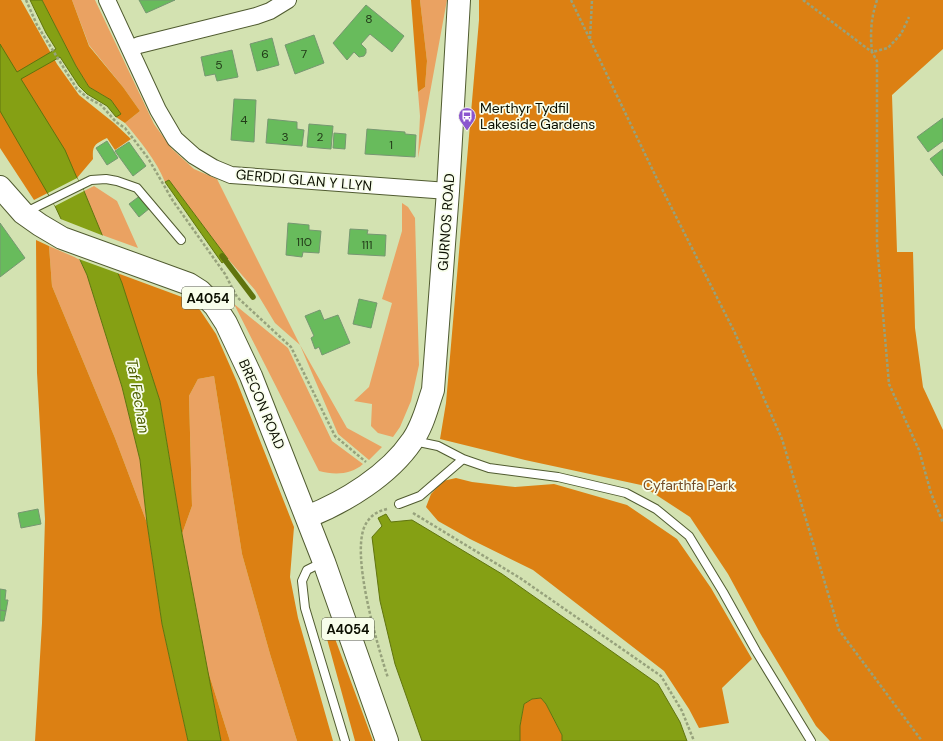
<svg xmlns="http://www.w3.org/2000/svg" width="943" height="741" font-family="'DM Sans',sans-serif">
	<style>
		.green { fill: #eaa262 }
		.forest { fill: #dc8013 }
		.water { fill: #85a014; stroke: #60740e }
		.pier { fill: #d3e2b1 }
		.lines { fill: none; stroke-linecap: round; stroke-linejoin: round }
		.stream { stroke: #60740e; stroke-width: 5.5 }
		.building { fill: #68bb5c; stroke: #769771 }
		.lane-casing { stroke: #505b30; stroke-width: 10 }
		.street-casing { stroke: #505b30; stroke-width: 18 }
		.secondary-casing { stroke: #505b30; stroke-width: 24 }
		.primary-casing { stroke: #505b30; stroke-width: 24 }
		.path { stroke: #97a27c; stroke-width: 2.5; stroke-dasharray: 3 2; stroke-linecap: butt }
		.lane { stroke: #fff; stroke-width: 8 }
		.street { stroke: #fff; stroke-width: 16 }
		.secondary { stroke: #fff; stroke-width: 22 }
		.primary { stroke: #fff; stroke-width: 22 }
		.labels { text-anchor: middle; stroke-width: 3.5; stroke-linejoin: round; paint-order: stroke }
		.number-label { font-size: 12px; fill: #223a18 }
		.shield { fill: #f8feeb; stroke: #525747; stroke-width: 1 }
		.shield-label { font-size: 13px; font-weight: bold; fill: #0b0f01 }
		.poi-label { font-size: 14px; fill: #0b0f01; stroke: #f8feeb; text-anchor: start }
		.street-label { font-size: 14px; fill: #0b0f01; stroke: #f8feeb }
		.park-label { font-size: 14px; fill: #744c29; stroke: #f8feeb }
		.water-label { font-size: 15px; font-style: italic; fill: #4e5f00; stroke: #f8feeb }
	</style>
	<rect width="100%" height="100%" fill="#d3e2b1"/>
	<path class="green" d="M72 0H95L154 124 172 149 194 169 217 179 300 345 347 428 382 447 369 460 338 434 300 345 275 323 255 290 228 259 169 180 165 182C156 160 140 141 125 123L140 111 123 87 89 45Z
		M420 0H447L418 158 420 116 418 92 425 87 427 61Z
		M94 186 117 201 138 248 102 235 84 191Z
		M402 203 408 207 415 218 419 365 411 401 400 427 393 437 378 433 371 426 372 404 354 401 369 387 392 303 382 299 402 231Z
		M49 246 79 259 87 275 122 387 140 460 147 523 115 438 52 286Z
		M234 304 288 348 332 441 363 464C351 475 334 475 319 471Z
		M214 376 242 554 270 654 297 741H230L207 668 182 534 192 506 189 396 198 379Z"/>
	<path class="forest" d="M0 0H21L57 64 79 95 114 123 131 139 115 150 107 138C95 144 92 145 93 159L77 178 34 200 0 148Z
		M42 0H72L89 46 123 87 140 111 125 123 116 117 120 114 111 100 89 87 76 66Z
		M411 0H420L427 61 425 87 418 92Z
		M479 0H943V49L892 95 897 252H913L915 328 923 387 943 430V741H830L816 726 760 633 728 574 690 517 641 485 525 460 440 439 446 403 479 20Z
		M36 240 49 246 52 286 115 438 147 523 162 624 188 741H35L42 623 45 519 37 373Z
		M117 273 182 297 200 310 216 334 237 382 294 527 290 577 298 618 333 741H297L270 654 242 554 214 376 198 379 189 396 192 506 182 534 160 401Z
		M456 478 472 482 515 487 554 484 627 505 677 539 711 588 752 659 722 688 729 723 699 728 689 709 664 671 533 570 470 539 438 521 426 507 431 494 443 481Z
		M327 617 373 741H355L324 628Z
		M207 668 230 741H221Z
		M541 698 546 704 562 735V741H520V726L524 704 532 699Z"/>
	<path class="water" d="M30 0H42L76 66 89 87 111 100 121 114 116 117 107 106 87 94 79 86 60 57 21 79 65 150 77 178 84 191 122 283 160 401 182 534 221 741H188L162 624 147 523 140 460 122 387 87 275 55 206 0 111V44L17 72 56 49 46 33Z
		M169 180 228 259 222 263 165 182Z
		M386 514 391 522 412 520 502 574 658 684 680 722 687 741H562V735L546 704 541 698 532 699 524 704 520 726V741H422L395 664 380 601 372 537 382 526 378 518Z"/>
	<path class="pier" d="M77 178 84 191 55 206 48 193Z
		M58 218 104 236 120 274 76 258Z"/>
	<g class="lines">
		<path class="stream" d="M222 256 253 297"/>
	</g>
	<path class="building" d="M139 0H175L146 13Z
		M366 5 404 36 392 52 370 34 361 44 366 49V53L364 56 359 57 354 52 347 60 333 43Z
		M314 35 324 63 295 74 285 45Z
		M272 38 279 65 257 71 250 44Z
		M232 50 238 77 217 81 215 74 205 76 201 57Z
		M234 99 256 100 254 142 231 140Z
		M943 118V141L928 152 917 137Z
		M268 119 297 122V129L304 130 302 146 266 143Z
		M309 124 333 126 331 149 307 147Z
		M367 129 405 132V134L416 135 415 157 365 154Z
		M334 133 346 134 345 149 333 148Z
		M107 141 118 158 107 165 96 148Z
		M129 142 146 166 133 176 115 151Z
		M943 149V176L930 159Z
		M141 195 150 208 139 217 129 204Z
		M0 223 25 258 0 277Z
		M288 223 309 225V230L321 231 319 253 303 252 302 257 286 255Z
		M350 229 368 230 367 234 386 235 385 256 348 254Z
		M359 299 377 303 371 328 353 324Z
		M320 310 324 320 338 315 350 343 322 355 319 347 315 349 311 338 314 336 305 316Z
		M38 509 41 524 21 528 18 513Z
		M0 589 6 590 5 600H8L6 611 0 610Z
		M0 610 6 611 4 621H0Z"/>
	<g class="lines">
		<g class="lane-casing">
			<path id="lane" d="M26 212 91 180 106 179 117 181 137 188 181 240
				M414 441 438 446 463 459 489 468 558 477 626 493 656 509 689 536 723 592 756 651 811 741
				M399 504 420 496 463 459
				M323 562 307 570 302 581 305 608 345 741"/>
		</g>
		<g class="street-casing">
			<path id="street" d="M107 0 158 110 175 139 194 156 214 168 231 175 448 191
				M130 49 139 45 256 16 270 11 288 0"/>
		</g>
		<g class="secondary-casing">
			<path id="secondary" d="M307 517C345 502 389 475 412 441 423 426 427 407 433 390L448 191 459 0"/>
		</g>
		<g class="primary-casing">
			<path id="primary" d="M0 187 23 213 40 225 62 238 189 284 200 291 215 306 226 323 251 376 324 562 387 741"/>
		</g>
		<path class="path" d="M26 0 37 25 77 89 88 98 101 105 116 122 125 128 148 158 173 201 225 274 237 297 291 347 335 436 366 462
			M571 0 658 181 735 333 782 439 839 630 922 741
			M803 0 872 52 877 61V244L889 384 919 450 931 493 943 523
			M877 0C871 18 870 33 872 52L888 48 901 34 909 17
			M590 39 592 0
			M387 509C379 511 372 514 367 522 348 548 378 647 388 678
			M413 513 520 578 661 676 682 711 694 741"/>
		<use href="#lane" class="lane"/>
		<use href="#street" class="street"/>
		<use href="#secondary" class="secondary"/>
		<use href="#primary" class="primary"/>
	</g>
	<defs>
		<g id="bus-pin" transform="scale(0.9)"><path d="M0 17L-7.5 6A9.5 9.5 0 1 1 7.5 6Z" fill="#8b56ce" stroke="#f8feeb"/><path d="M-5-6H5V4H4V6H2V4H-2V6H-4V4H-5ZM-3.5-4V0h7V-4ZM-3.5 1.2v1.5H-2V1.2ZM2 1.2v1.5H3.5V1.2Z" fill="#fff"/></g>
	</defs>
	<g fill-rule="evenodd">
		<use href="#bus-pin" x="467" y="116"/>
	</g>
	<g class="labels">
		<g class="number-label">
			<text x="369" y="23">8</text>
			<text x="265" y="58">6</text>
			<text x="304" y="58">7</text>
			<text x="219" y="69">5</text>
			<text x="244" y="124">4</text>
			<text x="285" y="141">3</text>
			<text x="320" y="141">2</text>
			<text x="391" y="149">1</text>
			<text x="304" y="246">110</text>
			<text x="367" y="249">111</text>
		</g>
		<g class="shield">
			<rect x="182" y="287" width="52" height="22" rx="3"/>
			<rect x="322" y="618" width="52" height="22" rx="3"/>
		</g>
		<g class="shield-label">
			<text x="208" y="303">A4054</text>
			<text x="348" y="634">A4054</text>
		</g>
		<g class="poi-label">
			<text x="480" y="113">Merthyr Tydfil<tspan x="480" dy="16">Lakeside Gardens</tspan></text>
		</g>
		<g class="street-label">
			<text transform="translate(304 180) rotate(5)" y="5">GERDDI GLAN Y LLYN</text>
			<text transform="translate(446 222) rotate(-86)" y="5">GURNOS ROAD</text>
			<text transform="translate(262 404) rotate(67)" y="5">BRECON ROAD</text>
		</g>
		<g class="park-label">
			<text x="689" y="490">Cyfarthfa Park</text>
		</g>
		<g class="water-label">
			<text transform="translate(138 396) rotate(80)" y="5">Taf Fechan</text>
		</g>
	</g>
</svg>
